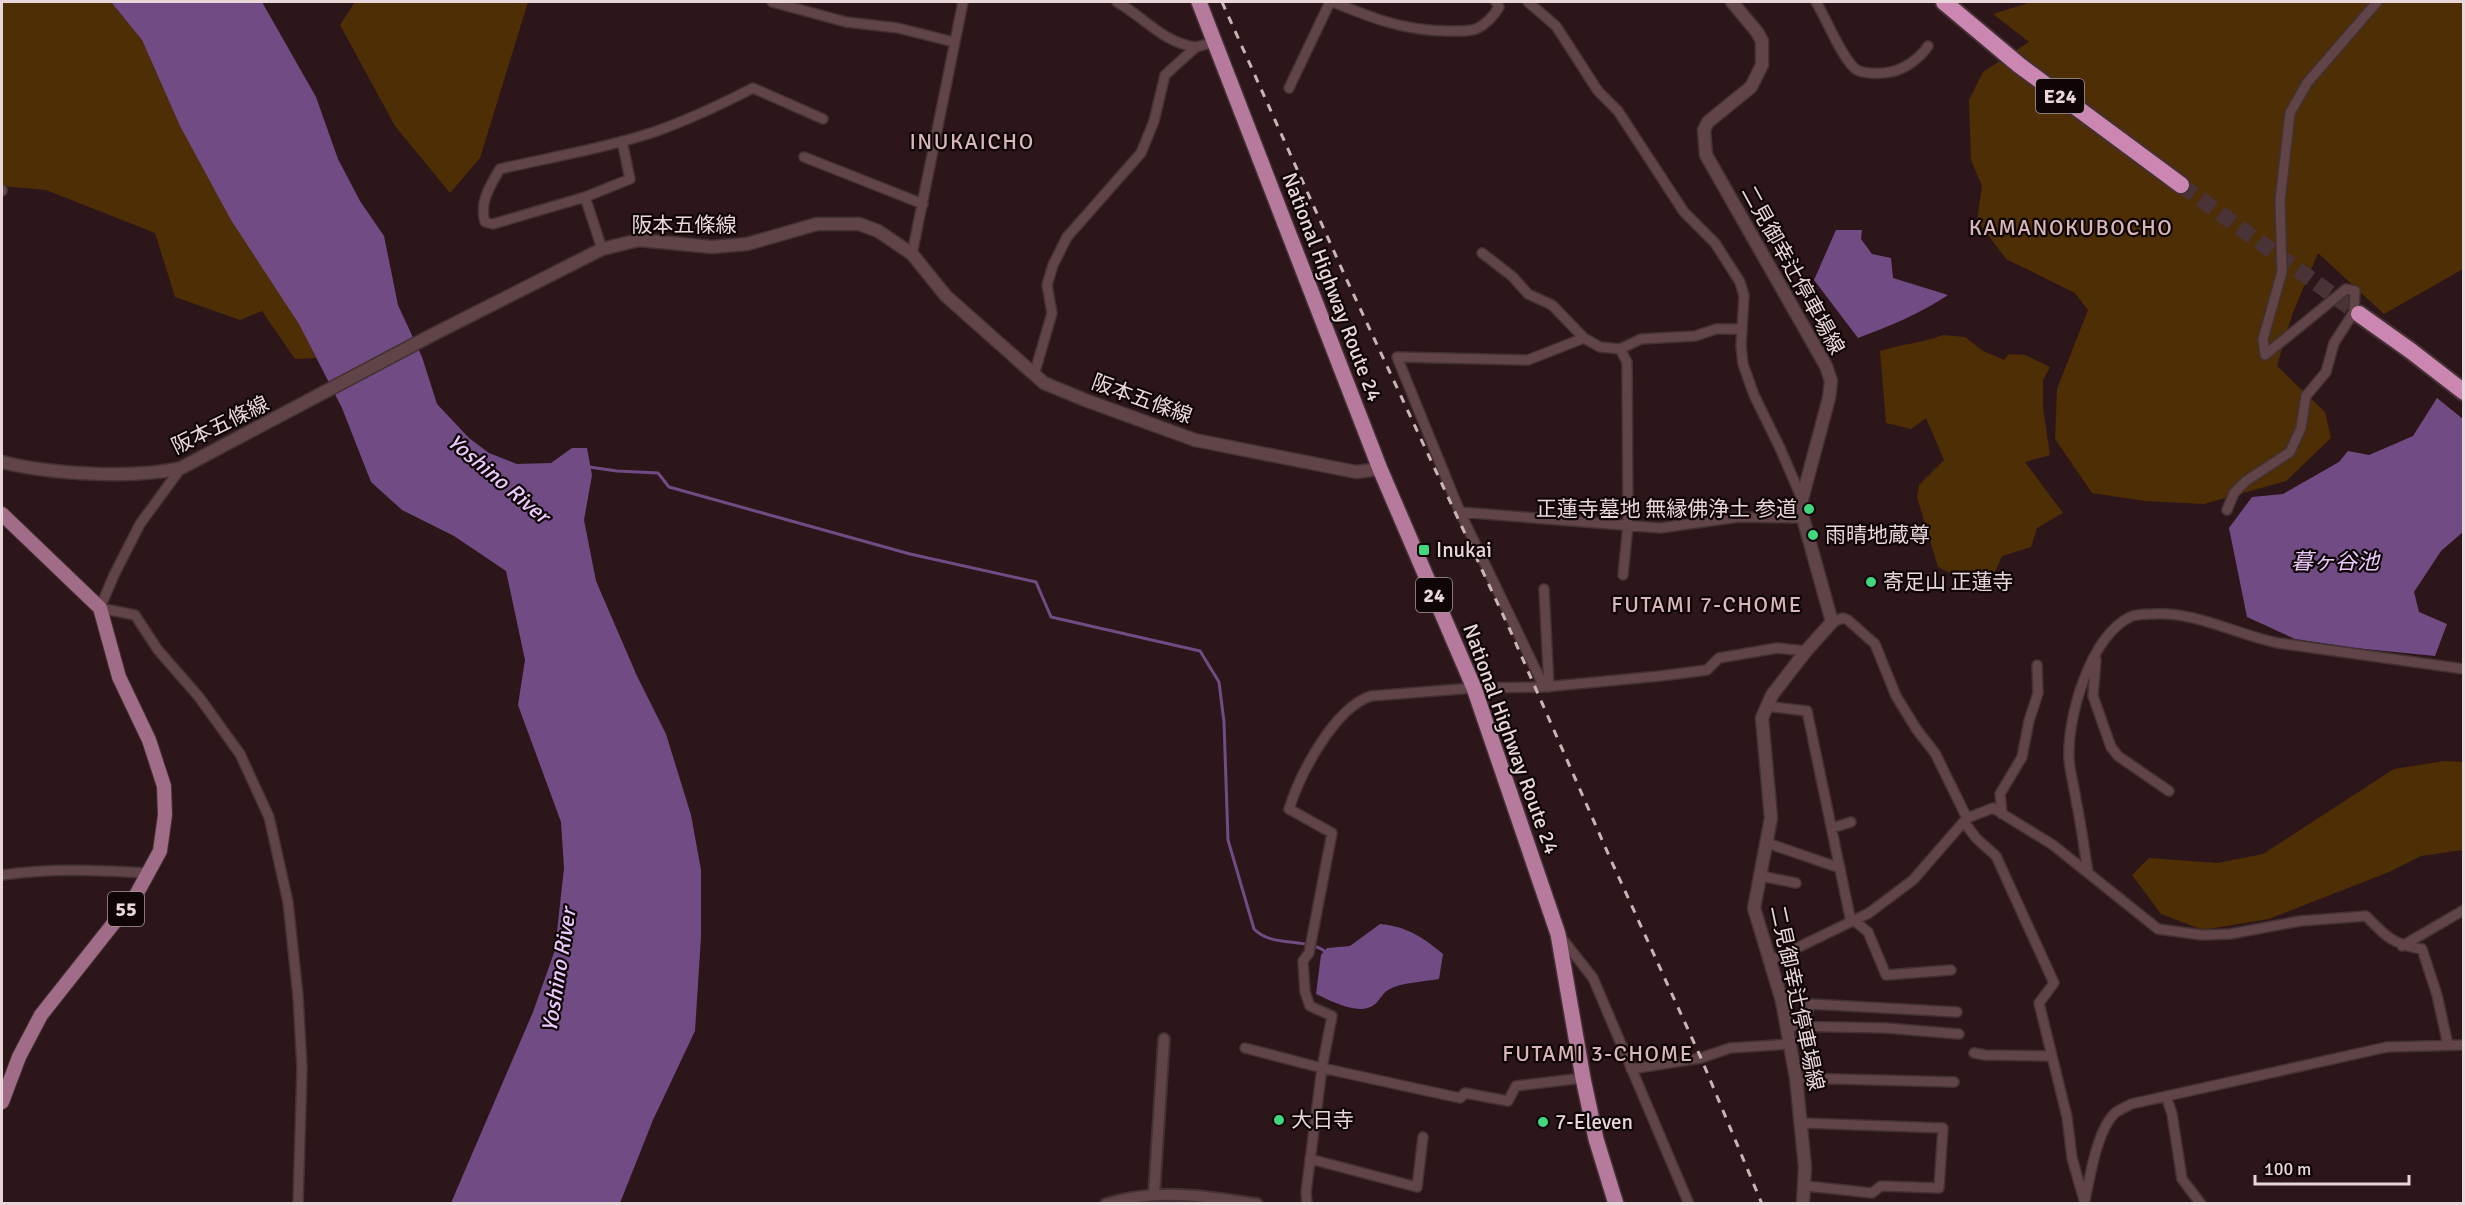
<svg xmlns="http://www.w3.org/2000/svg" width="2465" height="1205" viewBox="0 0 2465 1205" font-family="Signika,'Noto Sans JP',sans-serif">
	<style>
		.green { fill: #4d2e05 }
		.water { fill: #714b84 }
		.lines { fill: none; stroke-linecap: round; stroke-linejoin: round }
		.stream { stroke: #714b84; stroke-width: 3 }
		.motorway-tunnel { stroke: #493336; stroke-width: 16; stroke-dasharray: 16 8; stroke-linecap: butt }
		.minor-casing { stroke: #433133; stroke-width: 12 }
		.tertiary-casing { stroke: #433133; stroke-width: 14 }
		.secondary-casing { stroke: #433133; stroke-width: 15 }
		.primary-casing { stroke: #433133; stroke-width: 16 }
		.trunk-casing { stroke: #433133; stroke-width: 18 }
		.motorway-casing { stroke: #433133; stroke-width: 20 }
		.minor { stroke: #604447; stroke-width: 9 }
		.tertiary { stroke: #604447; stroke-width: 10 }
		.secondary { stroke: #604447; stroke-width: 12 }
		.primary { stroke: #a06c87; stroke-width: 14 }
		.trunk { stroke: #b67a9c; stroke-width: 15 }
		.motorway { stroke: #cb87b1; stroke-width: 16 }
		.rail { stroke: #c8b5b7; stroke-width: 3; stroke-dasharray: 8 8; stroke-linecap: butt }
		.poi-dot { fill: #40d77d; stroke: #0f0506; stroke-width: 2 }
		.labels { text-anchor: middle; stroke-width: 4.5; stroke-linejoin: round; paint-order: stroke }
		.shield { fill: #0f0506; stroke: #a79799; stroke-width: 1.5 }
		.shield-label { font-size: 20px; font-weight: bold; fill: #e8d6d8 }
		.street-label { font-size: 21px; fill: #e8d6d8; stroke: #0f0506 }
		.poi-label { font-size: 21px; fill: #e8d6d8; stroke: #0f0506; text-anchor: start }
		.neighbourhood-label { font-size: 22px; letter-spacing: 1.5px; fill: #d8b6ba; stroke: #0f0506 }
		.water-label { font-size: 22px; font-style: italic; fill: #eac9fc; stroke: #0f0506 }
	</style>
	<rect width="100%" height="100%" fill="#2d1619"/>
	<path class="green" d="M2 2H111L142 40 180 126 299 323 316 358 295 359 262 311 240 320 175 297 155 233 46 190 2 186Z
		M355 2H528L480 158 450 193 395 126 340 25Z
		M2031 2H2463V269L2384 314 2318 253 2292 315 2277 366 2325 412 2331 438 2286 481 2204 504 2145 501 2092 493 2055 439 2057 389 2088 310 2075 293 2006 259 1977 220 1982 186 1971 160 1969 100 1983 72 2029 42 1993 14Z
		M1943 335 1965 337 1983 351 2004 360 2009 354 2025 355 2050 367 2043 380V408L2050 455 2025 462 2063 513 2037 528 2031 547 2002 556 1995 572 1972 571 1954 575 1938 567 1917 497 1919 485 1944 460 1926 418 1911 429 1886 423 1880 351C1901 344 1922 343 1943 335Z
		M2444 761 2463 762V850L2421 856 2389 872 2269 919 2203 930 2161 914 2132 875 2149 858 2217 863 2263 854 2394 769Z"/>
	<path class="water" d="M111 2H262L316 97 338 159 360 201 384 236 398 305 422 357 437 404 469 438 489 453 517 464 551 463 572 448H587L592 475 584 520 596 581 637 676 666 734 691 815 701 870V937L695 1031 653 1120 620 1203H451L533 1012 555 950 564 868 561 822 518 705 525 660 506 571 454 536 402 510 371 482 342 408 299 324 231 220 180 126 142 40Z
		M1836 230H1862L1861 239 1872 254 1891 258 1893 278 1948 295C1920 314 1889 326 1858 338L1814 280Z
		M2437 398 2463 419 2464 531 2441 551 2414 592 2419 612 2447 624 2435 656 2355 648 2295 639 2247 617 2229 528 2252 497 2283 494 2339 462 2348 451 2369 455 2413 436Z
		M1380 924C1406 926 1424 938 1443 954L1439 979C1423 982 1402 982 1388 990 1382 994 1380 1000 1375 1004 1360 1017 1331 1001 1316 994L1321 955 1327 948 1350 946Z"/>
	<g class="lines">
		<path class="stream" d="M589 467 617 471 658 473 669 487 910 554 1036 582 1051 617 1200 651 1219 682 1224 722 1228 840 1254 929C1272 948 1306 937 1326 952"/>
		<path class="motorway-tunnel" d="M2181 185 2359 314"/>
		<defs>
			<path id="minor" d="M772 2 846 22 898 28 954 42
				M1117 2C1144 17 1163 43 1196 47
				M1333 2C1372 18 1405 31 1448 31 1457 31 1467 32 1476 29 1485 25 1494 16 1499 7L1496 2
				M1528 2 1556 26 1598 91 1618 111 1684 212 1715 243 1740 282 1744 296 1741 346 1743 364 1754 395 1780 448 1802 499
				M1816 2C1825 16 1844 63 1857 70 1865 74 1881 74 1890 72 1904 70 1920 58 1928 46
				M1289 88 1330 2
				M622 141 630 179 585 197 493 224 485 222C479 202 490 186 500 169 552 157 606 148 657 131 690 119 722 104 753 88L823 119
				M804 157 923 204
				M2 190V191
				M585 197 602 249
				M1482 253 1513 277 1528 294 1552 305 1584 338
				M912 254 963 2
				M1620 349 1627 362 1628 525 1623 575
				M1034 375 1052 313 1047 285 1053 265 1067 237 1141 153 1154 121 1165 75 1196 47 1215 42
				M181 468 140 524 114 575 100 608 135 615 158 650 199 697 240 754 269 817 288 902 298 996 302 1068 298 1204
				M2227 510 2234 493 2246 481 2290 452 2301 428 2306 396 2326 372 2334 343 2354 312 2355 291 2346 289 2265 355 2263 339 2282 272 2280 201 2290 113 2307 83 2377 2
				M1460 512 1660 528 1739 517 1803 518
				M1544 589 1549 687
				M1832 622 1843 618 1848 620 1875 644 1896 696 1917 730 1935 753 1967 818
				M2096 660 2093 696 2111 747 2118 756 2169 791
				M1544 687 1460 512 1397 357 1528 360 1584 338 1600 347 1620 349 1641 339 1695 336 1716 329H1741
				M1766 706 1807 711 1850 917 1868 932 1886 975 1951 970
				M2002 814 2000 794 2022 757 2029 721 2038 693 2037 665
				M1964 822 1976 838 1996 856 2054 983 2039 1003 2067 1117 2072 1158 2084 1200
				M1832 828 1851 822
				M1767 843 1840 868
				M2088 872C2084 848 2081 824 2076 800 2074 786 2070 772 2069 759 2067 717 2090 637 2130 617 2136 614 2147 614 2153 614 2195 611 2237 635 2278 643L2464 669
				M2 875C50 868 96 870 145 873L143 879
				M1761 876 1796 883
				M1560 936 1593 978 1689 1204
				M2402 946 2464 910
				M1770 961 1869 913 1913 880 1967 818 1993 808 2053 845 2158 929 2202 935 2230 934 2300 921 2366 916C2385 936 2394 945 2422 949L2437 995 2448 1045
				M1786 1026 1886 1028 1959 1034
				M1804 1026 1810 1004 1957 1012
				M1245 1048 1322 1068 1460 1098 1465 1093 1508 1101 1516 1086 1583 1078
				M1974 1053 1985 1055 2051 1056
				M1631 1069 1701 1058 1730 1048 1790 1044
				M1796 1078 1954 1082
				M2166 1096 2172 1114 2182 1179 2201 1204
				M1802 1123 1943 1128 1939 1188 1881 1186 1872 1193 1806 1186
				M1310 1159 1417 1187 1423 1137
				M1307 1204 1306 1192 1322 1068 1332 1016 1310 1006 1305 992 1303 961 1309 953 1332 833 1289 809C1300 774 1334 708 1371 696L1474 688 1544 687 1660 676 1707 670 1719 658 1777 648 1806 651
				M2084 1204C2090 1179 2096 1131 2115 1113 2119 1110 2126 1107 2131 1104L2387 1047 2464 1045"/>
			<path id="tertiary" d="M1154 1194 1164 1039
				M1106 1204C1157 1188 1205 1196 1257 1204"/>
			<path id="secondary" d="M1732 2 1757 32 1762 41V65L1751 87 1708 122 1704 130 1706 155 1826 366 1831 381 1829 398 1802 499 1803 518 1832 622 1806 651 1772 695 1762 718 1771 818 1754 908 1782 1001 1796 1078 1805 1167 1803 1204
				M2 462C50 474 133 479 181 468L434 334 602 249 639 240 712 247 747 244 817 224H859L878 231 912 254 946 296 1044 383 1085 400 1195 440 1356 472 1380 469"/>
			<path id="primary" d="M2 514 100 608 119 677 149 740 164 786 165 815 160 851 136 895 41 1015 19 1057 2 1102"/>
			<path id="trunk" d="M1199 2 1380 469 1474 688 1558 934 1583 1078 1596 1139 1616 1204"/>
			<path id="motorway" d="M1944 2 2019 65 2181 185
				M2359 314 2411 351 2464 392"/>
		</defs>
		<use href="#minor" class="minor-casing"/>
		<use href="#tertiary" class="tertiary-casing"/>
		<use href="#secondary" class="secondary-casing"/>
		<use href="#primary" class="primary-casing"/>
		<use href="#trunk" class="trunk-casing"/>
		<use href="#motorway" class="motorway-casing"/>
		<use href="#minor" class="minor"/>
		<use href="#tertiary" class="tertiary"/>
		<use href="#secondary" class="secondary"/>
		<use href="#primary" class="primary"/>
		<use href="#trunk" class="trunk"/>
		<use href="#motorway" class="motorway"/>
		<path class="rail" d="M1222 2 1345 276 1510 630 1610 858 1701 1058 1762 1204"/>
	</g>
	<g class="poi-dot">
		<circle cx="1809" cy="509" r="6"/>
		<circle cx="1813" cy="535" r="6"/>
		<rect x="1418" y="544" width="12" height="12" rx="3"/>
		<circle cx="1871" cy="582" r="6"/>
		<circle cx="1279" cy="1120" r="6"/>
		<circle cx="1543" cy="1122" r="6"/>
	</g>
	<g class="labels">
		<g class="shield">
			<rect x="2036" y="79" width="48" height="34" rx="4.5"/>
			<rect x="1416" y="578" width="36" height="34" rx="4.5"/>
			<rect x="108" y="892" width="36" height="34" rx="4.5"/>
		</g>
		<g class="shield-label">
			<text x="2060" y="103">E24</text>
			<text x="1434" y="602">24</text>
			<text x="126" y="916">55</text>
		</g>
		<g class="street-label">
			<text x="684" y="232">阪本五條線</text>
			<text transform="translate(1793 270) rotate(61)" y="7">二見御幸辻停車場線</text>
			<text transform="translate(1332 287) rotate(69)" y="7">National Highway Route 24</text>
			<text transform="translate(1142 399) rotate(20)" y="7">阪本五條線</text>
			<text transform="translate(220 425) rotate(-26)" y="7">阪本五條線</text>
			<text transform="translate(1511 739) rotate(70)" y="7">National Highway Route 24</text>
			<text transform="translate(1797 998) rotate(78)" y="7">二見御幸辻停車場線</text>
		</g>
		<g class="poi-label">
			<text x="1797" y="516" text-anchor="end">正蓮寺墓地 無縁佛浄土 参道</text>
			<text x="1825" y="542">雨晴地蔵尊</text>
			<text x="1436" y="557">Inukai</text>
			<text x="1883" y="589">寄足山 正蓮寺</text>
			<text x="1291" y="1127">大日寺</text>
			<text x="1555" y="1129">7-Eleven</text>
		</g>
		<g class="neighbourhood-label">
			<text x="972" y="149">INUKAICHO</text>
			<text x="2071" y="235">KAMANOKUBOCHO</text>
			<text x="1707" y="612">FUTAMI 7-CHOME</text>
			<text x="1598" y="1061">FUTAMI 3-CHOME</text>
		</g>
		<g class="water-label">
			<text transform="translate(499 478) rotate(40)" y="8">Yoshino River</text>
			<text x="2335" y="569">暮ヶ谷池</text>
			<text transform="translate(558 970) rotate(-81)" y="8">Yoshino River</text>
		</g>
	</g>
	<rect width="2465" height="1205" fill="none" stroke="#e8d6d8" stroke-width="6"/>
	<path d="M2255 1175v9h154v-9" fill="none" stroke="#e8d6d8" stroke-width="3"/>
	<text x="2264" y="1175" font-size="18" fill="#e8d6d8" stroke="#0f0506" stroke-width="4.5" paint-order="stroke">100 m</text>
</svg>
